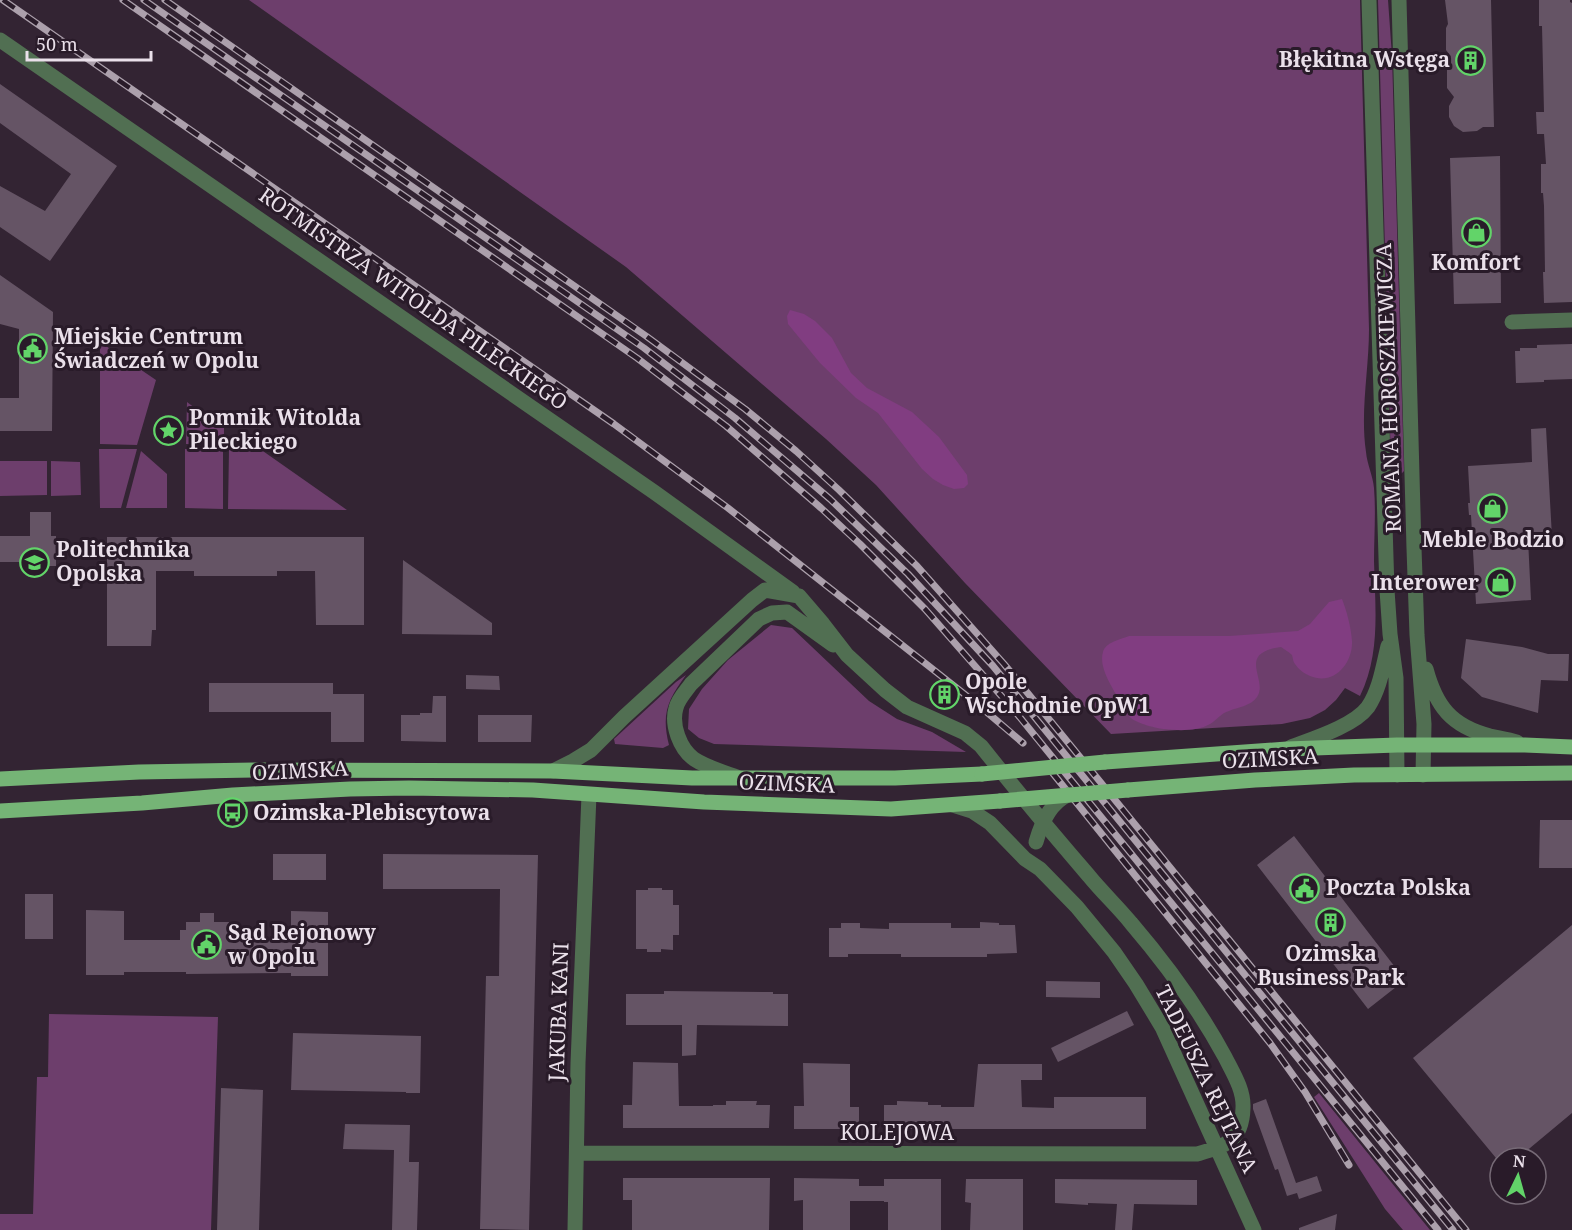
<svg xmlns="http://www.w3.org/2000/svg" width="1572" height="1230" viewBox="0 0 1572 1230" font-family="'Noto Serif',serif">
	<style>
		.green { fill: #6d3e6c }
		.forest { fill: #813d81 }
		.building { fill: #655465 }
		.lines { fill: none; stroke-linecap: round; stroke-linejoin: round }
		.minor { stroke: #516f52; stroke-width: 15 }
		.major { stroke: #75b476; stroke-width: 15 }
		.rail-casing { stroke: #aca0ac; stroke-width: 7 }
		.rail { stroke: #291b29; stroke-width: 4.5; stroke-dasharray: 14; stroke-linecap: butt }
		.minor-bridge { stroke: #516f52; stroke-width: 15 }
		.major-bridge { stroke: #75b476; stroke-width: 15 }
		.labels { text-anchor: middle; stroke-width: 6; stroke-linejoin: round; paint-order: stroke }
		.poi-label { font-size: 21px; font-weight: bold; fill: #eae0ea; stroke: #291b29; text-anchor: start }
		.street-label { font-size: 21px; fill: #eae0ea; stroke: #291b29 }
	</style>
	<rect width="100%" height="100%" fill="#332433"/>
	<path class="green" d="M249 0H1360L1369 329C1369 370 1360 411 1366 452 1367 464 1373 476 1374 488 1376 512 1374 537 1374 561 1375 607 1381 653 1360 696L1345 688 1336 700 1325 710 1310 718 1282 724 1111 734 965 583 876 485 826 439 626 267Z
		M1378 0H1388L1392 56 1404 471 1401 474 1391 464Z
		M100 342 156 380 137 445 100 444Z
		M187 402 208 418 224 423V444H186Z
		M99 449H137L121 508H100Z
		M185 449H223V509L185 508Z
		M229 449H260L347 510 228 509Z
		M141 451 167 474V508H126Z
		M0 461H47V495L0 496Z
		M51 461 80 462 81 495 51 496Z
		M771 625 792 628 869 701 897 719 932 732 966 752 714 744 699 738 688 729 689 709 702 689 728 660Z
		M686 675C668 700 661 713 669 745L663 748 615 744 614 739 676 682Z
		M49 1014 218 1017 211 1230H0V1214H33L37 1077H48Z
		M1319 1093 1430 1230H1403L1385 1209 1314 1097Z"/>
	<path class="forest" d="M790 310 804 314 815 321 832 338 851 373 867 388 912 412 939 437 967 475 968 484 964 488 954 489 943 485 933 479 922 469 878 413 856 398 820 363 788 324 787 316Z
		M1342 599C1347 612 1351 627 1352 641 1353 663 1334 686 1310 676 1305 674 1298 669 1295 664 1293 662 1293 658 1292 655 1289 652 1284 649 1281 647 1235 653 1269 680 1257 697 1251 706 1238 707 1229 711 1221 713 1217 720 1210 724 1198 731 1179 731 1165 729 1158 729 1136 723 1131 718 1127 715 1124 707 1121 703 1114 690 1098 668 1103 652 1106 642 1119 640 1129 636H1229L1298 631 1310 624 1329 602Z"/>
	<path class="building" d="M1445 0H1491L1494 127H1483L1477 131 1463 132 1454 126 1449 117V106L1454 97 1447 88V70L1449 66V54L1446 50V28L1448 24Z
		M1539 0H1570V2L1572 3V302L1544 303 1543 272H1545L1544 206 1543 193H1541V164H1546L1544 134H1537L1536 112H1544L1542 26H1539Z
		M0 84 117 166 50 261 0 227V186L45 211 71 174 0 123Z
		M1500 156 1501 303 1454 304 1450 158Z
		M0 275 53 312 52 431H0V398H19V329L0 324Z
		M1572 344V379L1544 380V382L1516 383 1515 351H1520V348H1537V345Z
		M1546 428 1552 537 1528 539 1531 600 1476 604 1471 515H1469L1468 503H1470L1468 466 1532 462 1531 429Z
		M30 512H51V536H56V566H32V562H0V536H30Z
		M107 537H364V625H316L315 571H277V576H194V571H156V630H152L151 646H107Z
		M403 560 492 623V635L402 634Z
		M1466 639 1522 647 1548 654H1569L1568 681 1541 680 1538 713 1482 697 1461 678Z
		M466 675 499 676 500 690 466 689Z
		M209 683H333V694H364V742H331V712H209Z
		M433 696H446V742L401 741V715H420V713H432Z
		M478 715H532L531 742H478Z
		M1540 820H1572V868H1539Z
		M1294 836 1405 980 1368 1009 1257 865Z
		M273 854H326V880H273Z
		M383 854 538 855 529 1230 480 1229 486 976H499L500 889H383Z
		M648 888H662V890H673V905H679V935H673V950L661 949V952H647V949H636V890H648Z
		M25 894H53V939H25Z
		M86 910 124 911V940H180V930H186V922H200V913H214V922H229V929H235V940L291 941V911L328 912V976H291V973L186 974V972H124V975H86Z
		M980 922 999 923V925H1015L1017 953 987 954V957H901V954H848V957H829V928H841V923H860V928L889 929V923H951V928H980Z
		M1572 925V1113L1518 1158H1496L1413 1058Z
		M1046 981 1100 982V998L1046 997Z
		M664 991 773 992V994H788V1026L697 1025 696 1055 682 1056V1025H626V994H664Z
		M1127 1011 1134 1025 1058 1062 1051 1048Z
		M293 1033 421 1036 420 1093H406V1092L291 1090Z
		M633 1062 678 1063 679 1106H713V1105H726V1101H757L756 1105H770L769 1128H623V1105H632Z
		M803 1063 850 1064V1107H859V1129H794V1106H804Z
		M978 1064H1042V1080H1021L1022 1107 1054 1108V1097H1146V1129H884V1105H897V1101L928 1102V1105H941V1107H974Z
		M221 1088 263 1090 259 1230H217Z
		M1266 1099 1296 1183 1317 1176 1322 1191 1299 1199 1297 1193 1287 1196 1278 1169 1275 1170 1253 1109V1104Z
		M345 1124 410 1125 409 1162H419L417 1230H392L394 1150 343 1149Z
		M623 1178H770L769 1230H632V1200H623Z
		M794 1178 859 1179V1186H884V1179H941V1230H888V1202H884V1201H850V1230H803V1200L794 1201Z
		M966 1179H1023V1230H970L971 1203 965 1202Z
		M1055 1179 1197 1180V1205L1134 1204 1132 1230H1115L1117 1204 1088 1203V1205L1055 1203Z
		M1337 1214 1335 1230H1299V1228Z"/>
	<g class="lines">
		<path class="minor" d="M1369 0 1387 590 1390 634 1396 678 1397 775
			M1399 0 1414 548 1417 635 1424 724 1423 775
			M0 40 654 492 793 592
			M1512 322 1572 320
			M1426 669C1436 706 1451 726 1490 736 1499 738 1508 739 1517 742
			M1291 747C1312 739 1354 726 1368 707 1380 689 1383 666 1388 646
			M553 771 573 761 591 750 624 717 752 600 765 590 799 596 823 624 847 655 885 690 907 707 965 733 981 746C1016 790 1052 833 1089 876 1102 892 1118 907 1131 923 1167 965 1199 1009 1225 1057 1233 1073 1244 1090 1243 1108 1242 1142 1225 1146 1197 1154L577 1153
			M737 777C723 772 706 767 694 759 680 749 671 725 676 708 678 699 686 691 691 684L759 619 772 613 787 612 833 645
			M953 805 972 811 990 823 1025 859 1040 869 1077 907 1114 952 1136 984 1162 1027 1254 1230
			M575 1230 578 1063 589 795"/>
		<path class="major" d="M1105 762 1287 749 1397 745H1525L1572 747
			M0 779 139 772 254 770 553 771 692 778H895L982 774
			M1128 790 1255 780 1354 775 1572 773
			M0 811 142 803 233 795 350 789 409 788 533 790 704 802 891 809 1000 801"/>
		<defs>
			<path id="rail" d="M3 0 614 424 728 508 982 708 1023 743
				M123 0 637 358 726 426 821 508 860 544 925 609 1018 715 1438 1230
				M144 0 644 348 735 418 830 499 908 574 993 666 1453 1230
				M165 0 646 336 745 409 796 451 839 490 917 566 1004 664 1466 1230
				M1051 771 1270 1043 1305 1092 1349 1165"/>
		</defs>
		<use href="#rail" class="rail-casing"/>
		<use href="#rail" class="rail"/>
		<path class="minor-bridge" d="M1036 842C1041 824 1050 803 1068 795"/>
		<path class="major-bridge" d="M982 774 1105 762
			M1000 801 1128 790"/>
	</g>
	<defs>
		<symbol id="building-ring" viewBox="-11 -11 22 22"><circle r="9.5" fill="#291b29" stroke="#62d469" stroke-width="1.5"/><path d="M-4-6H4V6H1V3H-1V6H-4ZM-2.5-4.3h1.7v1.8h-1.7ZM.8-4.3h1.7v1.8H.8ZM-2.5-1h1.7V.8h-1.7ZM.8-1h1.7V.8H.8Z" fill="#62d469"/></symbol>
		<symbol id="shop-ring" viewBox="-11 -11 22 22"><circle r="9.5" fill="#291b29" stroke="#62d469" stroke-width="1.5"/><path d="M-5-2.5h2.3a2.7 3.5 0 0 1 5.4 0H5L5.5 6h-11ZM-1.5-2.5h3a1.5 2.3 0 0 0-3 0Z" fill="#62d469"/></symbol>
		<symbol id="civic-ring" viewBox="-11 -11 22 22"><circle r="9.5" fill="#291b29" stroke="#62d469" stroke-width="1.5"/><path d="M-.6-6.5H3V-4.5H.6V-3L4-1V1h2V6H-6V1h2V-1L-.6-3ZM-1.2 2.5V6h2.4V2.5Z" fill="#62d469"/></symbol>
		<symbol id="sight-ring" viewBox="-11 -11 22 22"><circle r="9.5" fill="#291b29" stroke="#62d469" stroke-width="1.5"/><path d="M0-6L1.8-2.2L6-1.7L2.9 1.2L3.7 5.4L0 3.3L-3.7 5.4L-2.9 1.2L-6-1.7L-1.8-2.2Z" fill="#62d469"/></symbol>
		<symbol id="university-ring" viewBox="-11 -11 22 22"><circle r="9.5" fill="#291b29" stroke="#62d469" stroke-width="1.5"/><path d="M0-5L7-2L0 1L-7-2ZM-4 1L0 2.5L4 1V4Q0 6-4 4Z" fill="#62d469"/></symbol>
		<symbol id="bus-ring" viewBox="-11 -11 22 22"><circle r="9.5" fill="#291b29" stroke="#62d469" stroke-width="1.5"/><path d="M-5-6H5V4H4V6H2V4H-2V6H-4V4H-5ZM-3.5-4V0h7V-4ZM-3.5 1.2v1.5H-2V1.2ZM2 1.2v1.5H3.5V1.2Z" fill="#62d469"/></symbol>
	</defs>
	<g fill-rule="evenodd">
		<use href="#building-ring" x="1454" y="44" width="33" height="33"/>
		<use href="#shop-ring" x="1460" y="216" width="33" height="33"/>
		<use href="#civic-ring" x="16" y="332" width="33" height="33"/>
		<use href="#sight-ring" x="152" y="414" width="33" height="33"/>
		<use href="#shop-ring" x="1476" y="492" width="33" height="33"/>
		<use href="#university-ring" x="18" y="546" width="33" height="33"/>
		<use href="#shop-ring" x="1484" y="566" width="33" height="33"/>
		<use href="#building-ring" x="928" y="678" width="33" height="33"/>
		<use href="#bus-ring" x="216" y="796" width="33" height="33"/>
		<use href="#civic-ring" x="1288" y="872" width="33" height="33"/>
		<use href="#building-ring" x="1314" y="906" width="33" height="33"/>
		<use href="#civic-ring" x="190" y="928" width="33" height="33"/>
	</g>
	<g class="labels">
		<g class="poi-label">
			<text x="1450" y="67" text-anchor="end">Błękitna Wstęga</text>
			<text x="1476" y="270" text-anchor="middle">Komfort</text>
			<text x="54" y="344">Miejskie Centrum<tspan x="54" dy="24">Świadczeń w Opolu</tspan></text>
			<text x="189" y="425">Pomnik Witolda<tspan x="189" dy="24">Pileckiego</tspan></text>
			<text x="1493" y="547" text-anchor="middle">Meble Bodzio</text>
			<text x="56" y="557">Politechnika<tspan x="56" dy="24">Opolska</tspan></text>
			<text x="1479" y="590" text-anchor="end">Interower</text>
			<text x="965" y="689">Opole<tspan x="965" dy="24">Wschodnie OpW1</tspan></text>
			<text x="253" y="820">Ozimska-Plebiscytowa</text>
			<text x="1326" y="895">Poczta Polska</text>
			<text x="228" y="940">Sąd Rejonowy<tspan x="228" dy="24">w Opolu</tspan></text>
			<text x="1331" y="961" text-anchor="middle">Ozimska<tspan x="1331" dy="24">Business Park</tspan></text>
		</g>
		<g class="street-label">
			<text transform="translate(413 299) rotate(35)" y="7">ROTMISTRZA WITOLDA PILECKIEGO</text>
			<text transform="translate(1389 388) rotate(-92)" y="7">ROMANA HOROSZKIEWICZA</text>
			<text transform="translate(1270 759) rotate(-3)" y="7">OZIMSKA</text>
			<text transform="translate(300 771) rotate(-3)" y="7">OZIMSKA</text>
			<text transform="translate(787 784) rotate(2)" y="7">OZIMSKA</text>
			<text transform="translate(559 1012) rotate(-88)" y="7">JAKUBA KANI</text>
			<text transform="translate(1206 1079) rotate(64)" y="7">TADEUSZA REJTANA</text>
			<text x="897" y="1140">KOLEJOWA</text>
		</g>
	</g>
	<g transform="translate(1518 1176) rotate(5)"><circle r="28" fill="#291b29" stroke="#766a76" stroke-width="1.5"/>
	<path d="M0-4.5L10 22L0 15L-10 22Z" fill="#62d469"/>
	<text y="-9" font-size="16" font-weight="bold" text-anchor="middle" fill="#eae0ea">N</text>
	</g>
	<path d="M27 51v9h124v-9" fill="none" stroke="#eae0ea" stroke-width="3"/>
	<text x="36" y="51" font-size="18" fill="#eae0ea" stroke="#291b29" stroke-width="4.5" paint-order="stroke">50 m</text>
</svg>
